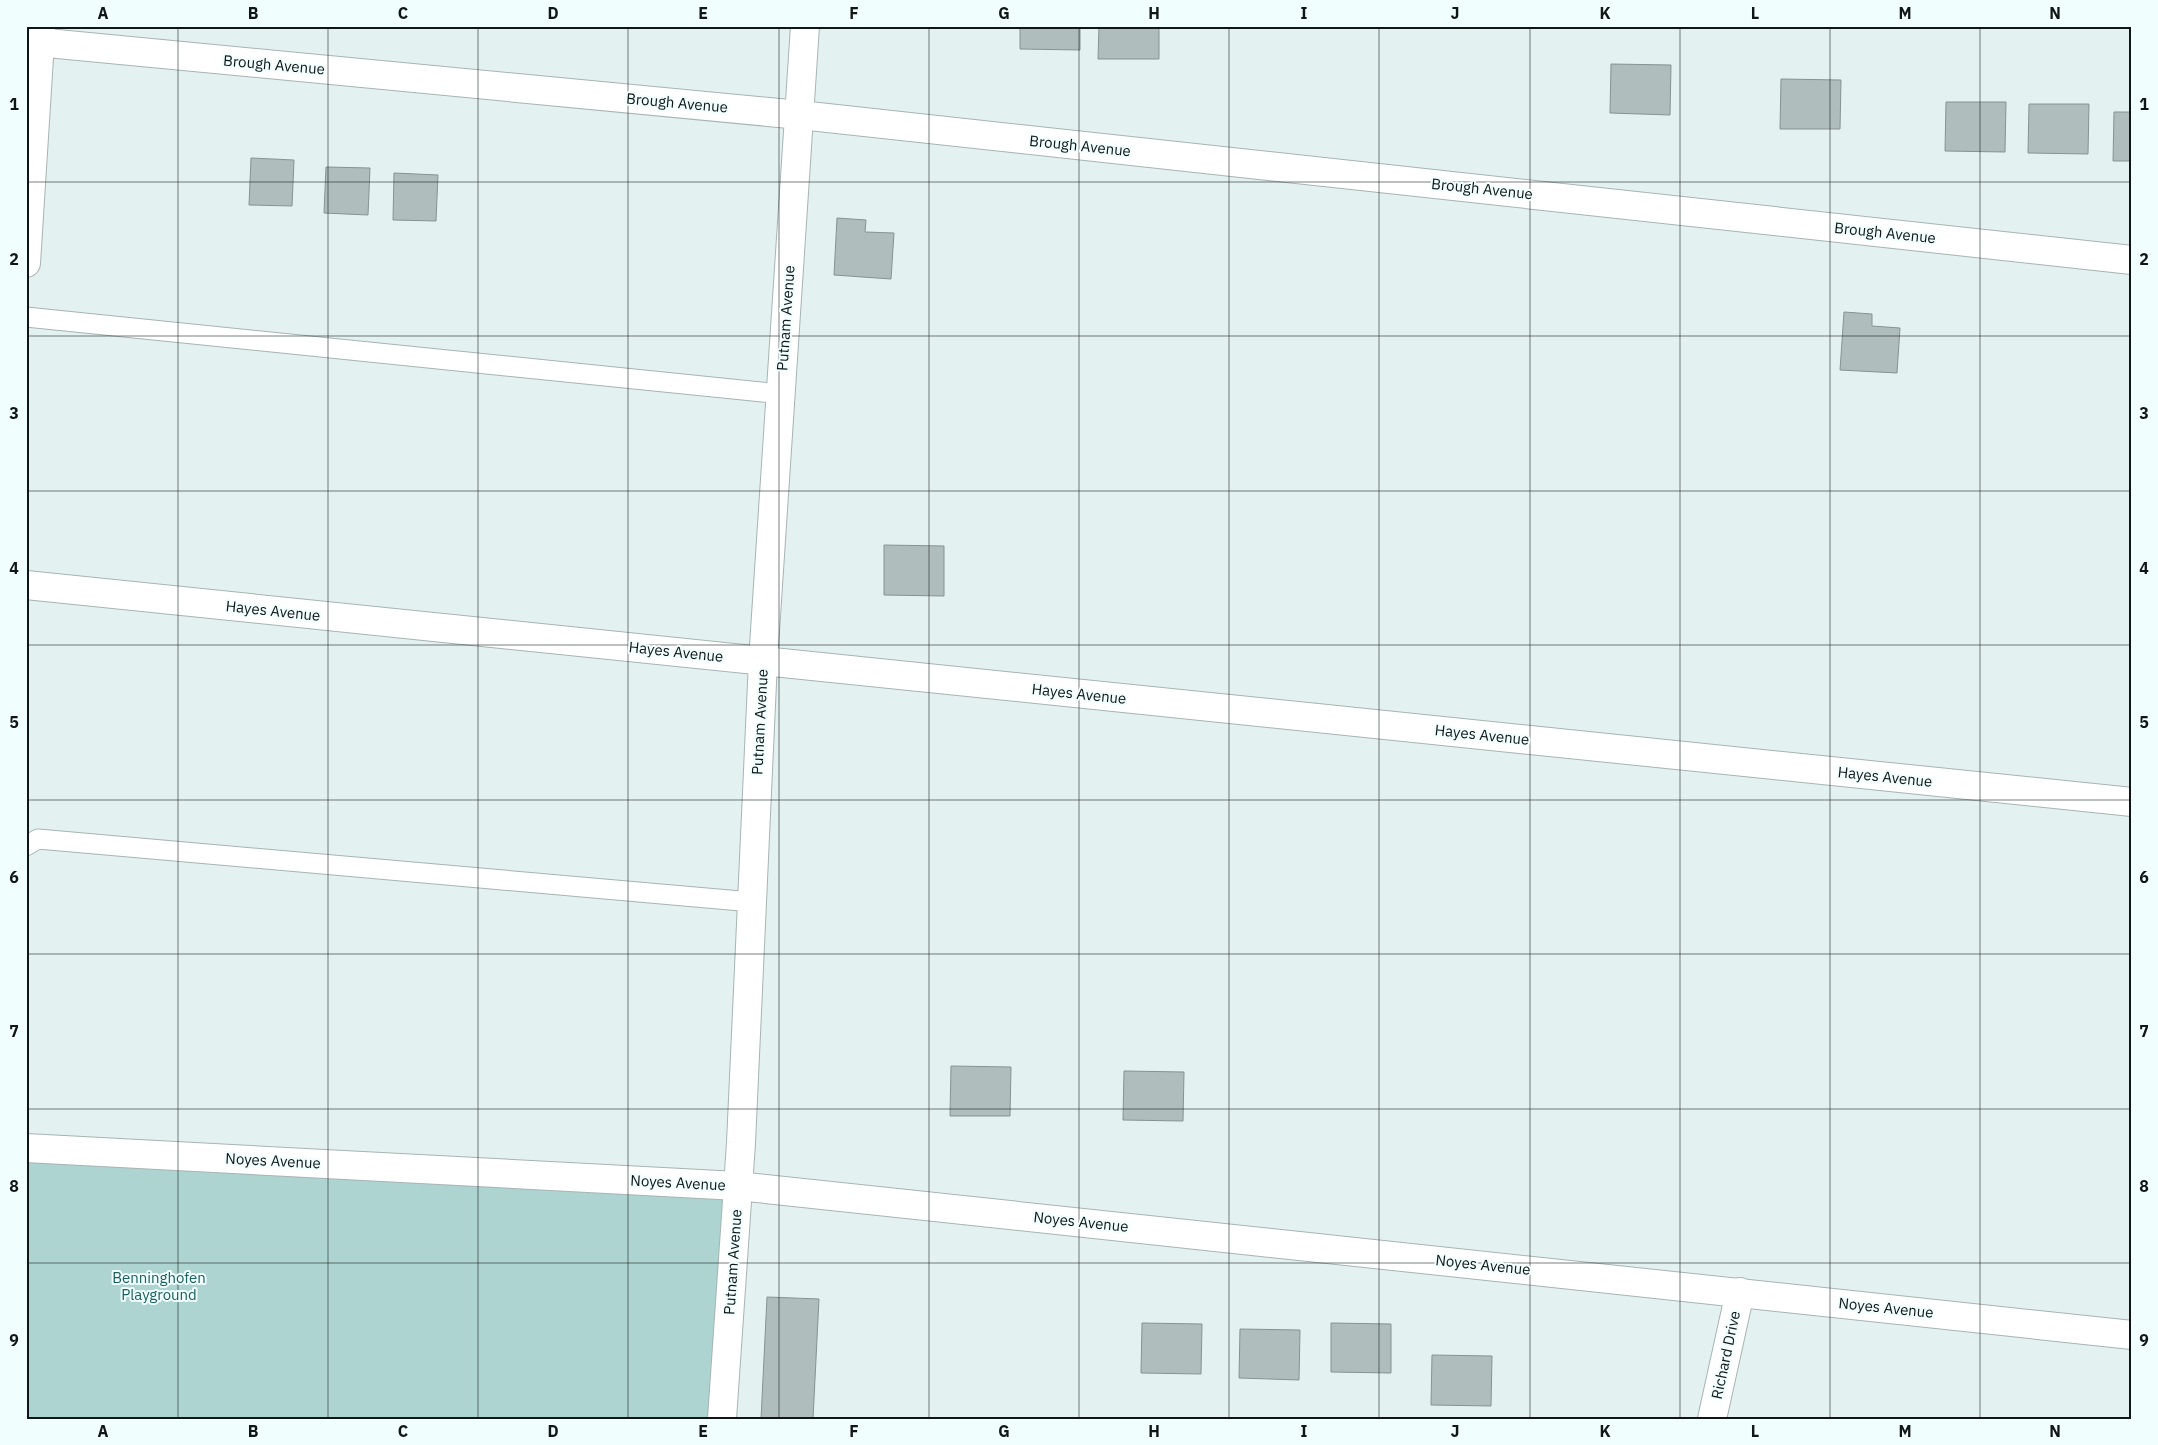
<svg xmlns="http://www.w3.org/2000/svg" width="2158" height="1445" viewBox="0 0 2158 1445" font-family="'IBM Plex Sans',sans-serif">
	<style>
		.green { fill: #add4d1 }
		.building { fill: #afbdbc; stroke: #869392 }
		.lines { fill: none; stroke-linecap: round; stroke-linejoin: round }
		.lane-casing { stroke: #a7b4b3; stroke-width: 21 }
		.street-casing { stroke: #a7b4b3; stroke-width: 30 }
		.lane { stroke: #fff; stroke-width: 19 }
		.street { stroke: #fff; stroke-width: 28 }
		.grid { fill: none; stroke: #101515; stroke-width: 1; stroke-opacity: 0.55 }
		.labels { text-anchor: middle; stroke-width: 4; stroke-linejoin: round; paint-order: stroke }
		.street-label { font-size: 15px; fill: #101515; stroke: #f0fefd }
		.park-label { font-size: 15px; fill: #18615f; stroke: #f0fefd }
		.neatline { fill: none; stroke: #101515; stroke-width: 2 }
		.grid-label { font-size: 16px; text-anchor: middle; font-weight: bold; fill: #101515 }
	</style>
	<rect width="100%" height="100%" fill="#e3f1f0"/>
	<path class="green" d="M26 1148 738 1186 722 1419H26Z"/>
	<path class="building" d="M1020 26H1080V50L1020 49Z
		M1099 26H1159V59H1098Z
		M1611 64 1671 65 1670 115 1610 113Z
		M1781 79 1841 80 1840 129H1780Z
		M1946 102H2006L2005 152 1945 151Z
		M2029 104H2089L2088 154 2028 153Z
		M2114 112H2132V161H2113Z
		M251 158 294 160 292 206 249 205Z
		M326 167 370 168 368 215 324 213Z
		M394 173 438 175 436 221 393 220Z
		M837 218 866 220 865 232 894 233 891 279 834 275Z
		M1844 312 1872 314V326L1900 328 1897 373 1840 370Z
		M884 545 944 546V596L884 595Z
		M951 1066 1011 1067 1010 1116H950Z
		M1124 1071 1184 1072 1183 1121 1123 1120Z
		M767 1297 819 1299 813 1419H761Z
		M1142 1323 1202 1324 1201 1374 1141 1373Z
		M1331 1323 1391 1324V1373L1331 1372Z
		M1240 1329 1300 1330 1299 1380 1239 1378Z
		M1432 1355 1492 1356 1491 1406 1431 1405Z"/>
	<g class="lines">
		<defs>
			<path id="lane" d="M26 317 781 394
				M26 846 38 839 752 902"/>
			<path id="street" d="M26 41 800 115 2132 260
				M26 263 41 26
				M26 585 2132 802
				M26 1148 738 1186 2132 1335
				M722 1419 741 1143 763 661 805 26
				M1712 1419 1740 1292"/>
		</defs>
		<use href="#lane" class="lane-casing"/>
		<use href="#street" class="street-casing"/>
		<use href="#lane" class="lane"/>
		<use href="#street" class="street"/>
	</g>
	<path class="grid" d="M178 26V1419M328 26V1419M478 26V1419M628 26V1419M779 26V1419M929 26V1419M1079 26V1419M1229 26V1419M1379 26V1419M1530 26V1419M1680 26V1419M1830 26V1419M1980 26V1419M26 182H2132M26 336H2132M26 491H2132M26 645H2132M26 800H2132M26 954H2132M26 1109H2132M26 1263H2132"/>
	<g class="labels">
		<g class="street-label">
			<text transform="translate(274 65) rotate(5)" y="5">Brough Avenue</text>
			<text transform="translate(677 103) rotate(5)" y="5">Brough Avenue</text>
			<text transform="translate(1080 146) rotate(6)" y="5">Brough Avenue</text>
			<text transform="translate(1482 189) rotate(6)" y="5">Brough Avenue</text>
			<text transform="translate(1885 233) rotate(6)" y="5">Brough Avenue</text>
			<text transform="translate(786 318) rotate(-86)" y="5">Putnam Avenue</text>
			<text transform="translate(273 611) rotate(6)" y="5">Hayes Avenue</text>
			<text transform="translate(676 652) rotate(6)" y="5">Hayes Avenue</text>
			<text transform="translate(1079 694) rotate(6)" y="5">Hayes Avenue</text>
			<text transform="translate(760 722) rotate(-87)" y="5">Putnam Avenue</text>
			<text transform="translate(1482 735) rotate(6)" y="5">Hayes Avenue</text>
			<text transform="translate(1885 777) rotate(6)" y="5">Hayes Avenue</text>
			<text transform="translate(273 1161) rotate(3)" y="5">Noyes Avenue</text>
			<text transform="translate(678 1183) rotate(3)" y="5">Noyes Avenue</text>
			<text transform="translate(1081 1222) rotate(6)" y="5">Noyes Avenue</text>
			<text transform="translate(733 1262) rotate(-86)" y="5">Putnam Avenue</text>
			<text transform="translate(1483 1265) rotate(6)" y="5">Noyes Avenue</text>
			<text transform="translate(1886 1308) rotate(6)" y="5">Noyes Avenue</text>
			<text transform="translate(1726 1355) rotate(-78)" y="5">Richard Drive</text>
		</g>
		<g class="park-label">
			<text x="159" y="1283">Benninghofen<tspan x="159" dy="17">Playground</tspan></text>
		</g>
	</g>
	<rect width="2158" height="1445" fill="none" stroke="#f0fefd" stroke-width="55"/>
	<rect x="28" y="28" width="2102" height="1390" class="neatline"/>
	<g class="grid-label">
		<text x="103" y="19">A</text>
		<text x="253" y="19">B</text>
		<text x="403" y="19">C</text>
		<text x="553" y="19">D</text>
		<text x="703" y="19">E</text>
		<text x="854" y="19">F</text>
		<text x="1004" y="19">G</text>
		<text x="1154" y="19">H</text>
		<text x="1304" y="19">I</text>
		<text x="1455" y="19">J</text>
		<text x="1605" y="19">K</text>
		<text x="1755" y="19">L</text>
		<text x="1905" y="19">M</text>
		<text x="2055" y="19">N</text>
		<text x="14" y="110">1</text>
		<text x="2144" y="110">1</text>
		<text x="14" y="265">2</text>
		<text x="2144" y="265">2</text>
		<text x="14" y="419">3</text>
		<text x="2144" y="419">3</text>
		<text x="14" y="574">4</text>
		<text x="2144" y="574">4</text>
		<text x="14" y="728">5</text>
		<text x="2144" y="728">5</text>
		<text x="14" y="883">6</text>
		<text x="2144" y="883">6</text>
		<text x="14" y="1037">7</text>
		<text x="2144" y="1037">7</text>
		<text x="14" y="1192">8</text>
		<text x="2144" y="1192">8</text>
		<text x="14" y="1346">9</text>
		<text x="2144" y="1346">9</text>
		<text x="103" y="1437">A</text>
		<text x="253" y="1437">B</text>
		<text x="403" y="1437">C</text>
		<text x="553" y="1437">D</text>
		<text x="703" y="1437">E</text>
		<text x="854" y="1437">F</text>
		<text x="1004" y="1437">G</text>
		<text x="1154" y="1437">H</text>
		<text x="1304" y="1437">I</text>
		<text x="1455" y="1437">J</text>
		<text x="1605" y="1437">K</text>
		<text x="1755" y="1437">L</text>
		<text x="1905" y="1437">M</text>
		<text x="2055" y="1437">N</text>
	</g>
</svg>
